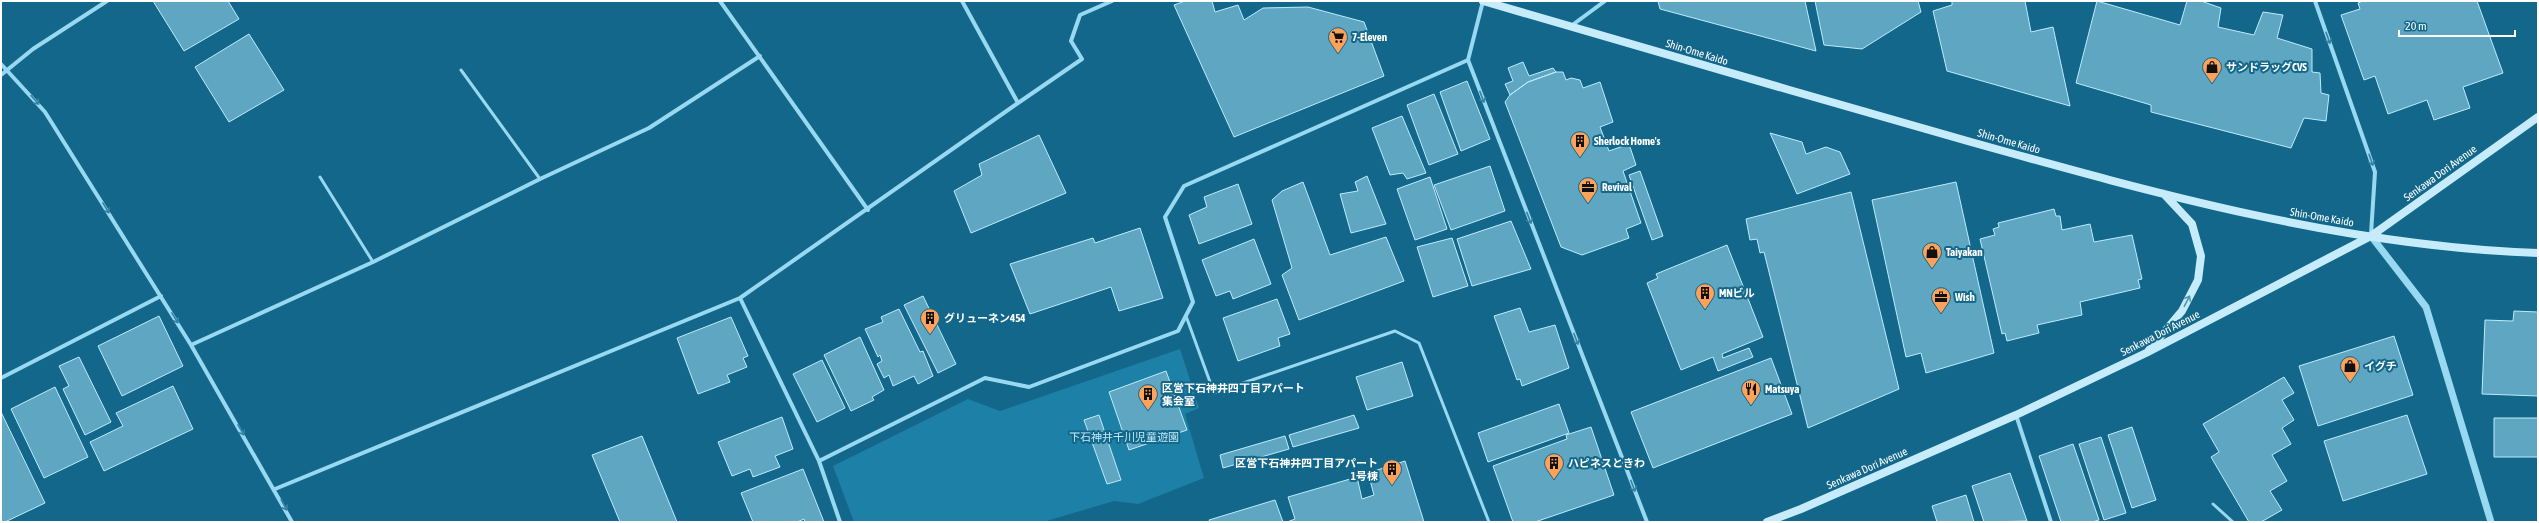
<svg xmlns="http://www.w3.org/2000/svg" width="2539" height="523" viewBox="0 0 2539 523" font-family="'Asap Condensed','Noto Sans JP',sans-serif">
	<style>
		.green { fill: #1d80a6 }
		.building { fill: #5ea6c1; stroke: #bfebfc }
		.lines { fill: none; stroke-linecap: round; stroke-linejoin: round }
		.service { stroke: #98d8f1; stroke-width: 3 }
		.minor { stroke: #98d8f1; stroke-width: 4 }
		.tertiary { stroke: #98d8f1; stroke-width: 7 }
		.secondary { stroke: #c6ecfb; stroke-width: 8 }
		.oneway { stroke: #3483a4 }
		.oneway2 { stroke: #5196b2 }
		.labels { text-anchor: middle; stroke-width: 4; stroke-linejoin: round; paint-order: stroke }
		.poi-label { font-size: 11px; font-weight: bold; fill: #fff; stroke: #12678a; text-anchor: start }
		.street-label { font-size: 11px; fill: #fff; stroke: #12678a }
		.park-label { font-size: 11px; fill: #bfebfc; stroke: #12678a }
	</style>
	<rect width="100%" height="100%" fill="#12678a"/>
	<path class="green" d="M1180 349 1199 408 1185 414 1204 478 1138 504 1114 501 1043 522H854L833 466 968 399 1000 411Z"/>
	<path class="building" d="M153 1H228L239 19 184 51Z
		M1185 1H1212L1215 12 1238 5 1244 20 1263 8 1308 7 1364 22 1384 76 1234 137 1174 5Z
		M1658 1H1805L1816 51 1660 9Z
		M1815 1H1918L1921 12 1862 49 1824 45Z
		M1952 1H2025L2031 32 2053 27 2070 106 1947 71 1933 11 1952 5Z
		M2097 1 2180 25 2187 1H2201L2221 8 2218 27 2254 35 2263 12 2283 15 2277 38 2312 49V72L2320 73 2321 93 2329 95 2326 121 2304 118 2291 148 2151 112V105L2076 83Z
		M2363 1H2477L2503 73 2463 87 2470 108 2434 120 2427 100 2388 114 2375 76 2364 80 2341 15 2360 9 2358 3Z
		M249 34 284 90 229 122 195 67Z
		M1523 62 1529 76 1553 68 1556 72 1528 82 1510 95 1505 84 1513 81 1508 68Z
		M1556 72H1563L1566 80 1571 78 1580 80 1583 88 1600 82 1613 122 1600 127 1609 151 1629 144 1636 165 1623 171 1641 223 1626 229 1629 238 1582 255 1561 247 1505 102 1510 95 1528 82Z
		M1467 81 1490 139 1461 151 1440 92Z
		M1434 94 1458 154 1429 165 1407 105Z
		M1402 116 1426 173 1407 179 1403 173 1390 175 1372 128Z
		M1770 133 1802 142 1806 154 1826 147 1840 152 1850 174 1797 194Z
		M1039 135 1066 193 971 233 954 191 982 175 979 164Z
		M1490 166 1505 211 1451 230 1434 185Z
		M1640 171 1663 236 1652 240 1629 175Z
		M1367 176 1386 224 1351 233 1340 194 1358 191 1355 182Z
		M1430 177 1447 229 1415 240 1397 189Z
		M1303 182 1330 255 1386 237 1404 281 1299 320 1282 275 1292 268 1272 200 1282 191Z
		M1956 182 1994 353 1926 373 1921 353 1906 357 1872 200Z
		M1238 184 1252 224 1199 244 1189 215 1207 207 1204 197Z
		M1851 192 1899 389 1808 428 1764 252 1760 253 1757 239 1750 240 1746 219Z
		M2054 209 2056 216H2060L2062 230 2090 224 2094 242 2132 235 2142 279 2138 280 2140 288 2080 302 2082 315 2037 325 2039 333 2007 341 2005 333 2002 334 1980 239 1995 235 1993 229 1999 227 1998 223Z
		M1511 221 1531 269 1472 286 1457 239Z
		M1140 228 1163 298 1119 311 1111 287 1030 314 1010 264 1093 238 1095 243Z
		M1452 238 1468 286 1433 297 1417 247Z
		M1254 239 1271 284 1233 299 1230 291 1216 296 1202 260Z
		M1727 245 1763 337 1722 354 1723 358 1749 348 1753 357 1718 371 1713 357 1681 370 1647 283 1658 278 1656 274Z
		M923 296 956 364 938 373 904 305Z
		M1277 299 1290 334 1278 338 1280 346 1238 361 1223 318Z
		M1520 308 1529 332 1555 325 1569 368 1522 386 1520 379 1517 380 1494 316Z
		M899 309 920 352 923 351 933 376 918 384 914 376 893 386 889 375 884 378 877 364 882 361 880 355 878 357 865 329 883 322 881 317Z
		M2514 311 2538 312V396L2482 394 2485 320 2513 321Z
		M159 316 183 366 122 396 98 346Z
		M731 317 748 356 743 358 747 367 727 375 730 382 698 394 677 338Z
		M2394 336 2413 395 2318 426 2299 366Z
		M860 337 884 390 872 397 874 400 851 411 824 355Z
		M79 357 111 422 85 435 63 389 69 386 59 366Z
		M1771 358 1792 414 1653 468 1631 412Z
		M822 360 845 408 817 422 793 374Z
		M1402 362 1413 396 1367 410 1356 377Z
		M1166 371 1187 430 1129 450 1109 392Z
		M2284 377 2294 393 2282 400 2294 420 2282 428 2291 444 2272 455 2287 481 2270 491 2282 510 2261 522H2249L2211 457 2219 452 2203 424Z
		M173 386 193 429 104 471 90 442 123 426 116 413Z
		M55 387 88 457 44 478 11 409Z
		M1559 404 1569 433 1488 462 1478 433Z
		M1 412 45 503 5 522H1Z
		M1099 415 1121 480 1107 484 1084 420Z
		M1354 415 1359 428 1293 447 1289 435Z
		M2407 415 2427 474 2343 501 2324 441Z
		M782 417 793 449 775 456 780 467 753 477 750 469 732 476 718 442Z
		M2494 418H2538V457H2494Z
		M1591 427 1614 495 1535 522H1513L1493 466 1567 439 1566 435Z
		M2132 427 2156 500 2132 508 2108 435Z
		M642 436 677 522H620L592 455Z
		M1285 436 1289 449 1223 468 1220 455Z
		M2101 437 2126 513 2104 520 2079 444Z
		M2073 444 2099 520 2092 522H2061L2039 456Z
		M1405 461 1424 522H1287L1295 519 1288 497 1357 477 1362 499 1374 495 1368 473Z
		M803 469 824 522H805L804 519 797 522H753L741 493Z
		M2010 473 2027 521 1984 522 1972 486Z
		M1966 495 1974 522H1937L1932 506Z
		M1275 500 1283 522H1210L1209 520Z"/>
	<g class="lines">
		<path class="service" d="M461 70 540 179
			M320 177 373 262
			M1186 316 1214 393 1395 331 1419 343 1489 522
			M2213 504 2233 522"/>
		<path class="minor" d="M720 1 868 210
			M2315 1 2375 172 2371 234
			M1571 26 1605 1
			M1468 60 1647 522
			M1 64 45 112 191 345 292 522
			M1 75 33 49 107 1
			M1018 103 1082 59 1071 41 1080 15 1112 1
			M740 298 819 461 840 522
			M191 345 373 262 540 179 649 128 760 56
			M1 378 161 296
			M2016 415 2051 522
			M819 461 985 378 1029 387 1178 331 1193 302 1165 217 1184 186 1468 60 1483 1
			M275 489 740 298 1018 103 962 1"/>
		<path class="tertiary" d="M2371 236 2426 307 2491 522"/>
		<path class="secondary" d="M1483 1C1646 48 1808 96 1971 142 2157 194 2344 246 2538 253
			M2149 350 2182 311 2198 280 2201 256 2192 224 2164 194
			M1767 522 1801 509 2016 415 2146 353 2371 236 2538 117"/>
	</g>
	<defs><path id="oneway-shaft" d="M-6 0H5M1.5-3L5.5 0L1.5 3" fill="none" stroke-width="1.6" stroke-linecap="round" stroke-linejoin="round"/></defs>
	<g class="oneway">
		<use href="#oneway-shaft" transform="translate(2328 38) rotate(71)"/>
		<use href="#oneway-shaft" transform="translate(1482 97) rotate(69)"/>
		<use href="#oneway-shaft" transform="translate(35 100) rotate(48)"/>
		<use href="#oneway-shaft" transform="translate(2371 160) rotate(71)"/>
		<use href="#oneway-shaft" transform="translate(106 208) rotate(58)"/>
		<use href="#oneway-shaft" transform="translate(1529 218) rotate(69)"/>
		<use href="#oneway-shaft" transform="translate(175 318) rotate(58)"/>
		<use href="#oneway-shaft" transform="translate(1576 339) rotate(69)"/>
		<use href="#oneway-shaft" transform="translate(241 430) rotate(60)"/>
		<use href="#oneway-shaft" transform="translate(1633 486) rotate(69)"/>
		<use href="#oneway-shaft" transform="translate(284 505) rotate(62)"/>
	</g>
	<use class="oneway2" href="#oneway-shaft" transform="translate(2187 301) rotate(-63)"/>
	<defs>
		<symbol id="supermarket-pin" viewBox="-11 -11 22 30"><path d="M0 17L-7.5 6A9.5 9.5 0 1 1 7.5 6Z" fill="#ffa158" stroke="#12678a"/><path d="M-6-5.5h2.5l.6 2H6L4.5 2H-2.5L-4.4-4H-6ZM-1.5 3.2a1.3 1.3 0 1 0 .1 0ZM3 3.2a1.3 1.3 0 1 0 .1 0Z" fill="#111"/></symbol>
		<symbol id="shop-pin" viewBox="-11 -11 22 30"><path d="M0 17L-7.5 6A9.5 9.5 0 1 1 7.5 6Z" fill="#ffa158" stroke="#12678a"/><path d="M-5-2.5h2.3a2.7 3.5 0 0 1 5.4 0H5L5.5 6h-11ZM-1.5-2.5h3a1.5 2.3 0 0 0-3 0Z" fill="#111"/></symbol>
		<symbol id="building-pin" viewBox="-11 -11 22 30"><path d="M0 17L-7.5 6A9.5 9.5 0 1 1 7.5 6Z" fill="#ffa158" stroke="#12678a"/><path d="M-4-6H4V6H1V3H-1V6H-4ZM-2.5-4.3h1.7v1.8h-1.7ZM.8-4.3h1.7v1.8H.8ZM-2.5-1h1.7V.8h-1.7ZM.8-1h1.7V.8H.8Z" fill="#111"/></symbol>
		<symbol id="office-pin" viewBox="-11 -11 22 30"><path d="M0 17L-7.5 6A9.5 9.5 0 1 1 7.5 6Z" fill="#ffa158" stroke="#12678a"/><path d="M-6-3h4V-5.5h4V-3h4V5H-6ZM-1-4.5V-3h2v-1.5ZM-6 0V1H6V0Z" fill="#111"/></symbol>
		<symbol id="restaurant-pin" viewBox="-11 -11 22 30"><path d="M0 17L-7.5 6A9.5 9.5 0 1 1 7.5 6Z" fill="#ffa158" stroke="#12678a"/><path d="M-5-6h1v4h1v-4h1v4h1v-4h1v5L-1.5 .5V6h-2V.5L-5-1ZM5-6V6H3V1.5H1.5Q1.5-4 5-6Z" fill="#111"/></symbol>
	</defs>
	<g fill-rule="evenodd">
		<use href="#supermarket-pin" x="1327" y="26" width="22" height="30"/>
		<use href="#shop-pin" x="2201" y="56" width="22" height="30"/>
		<use href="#building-pin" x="1569" y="130" width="22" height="30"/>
		<use href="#office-pin" x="1577" y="176" width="22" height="30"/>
		<use href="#shop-pin" x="1921" y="241" width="22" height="30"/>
		<use href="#building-pin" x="1694" y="282" width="22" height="30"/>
		<use href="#office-pin" x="1930" y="286" width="22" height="30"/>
		<use href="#building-pin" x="919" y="307" width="22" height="30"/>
		<use href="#shop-pin" x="2339" y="355" width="22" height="30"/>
		<use href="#restaurant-pin" x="1740" y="378" width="22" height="30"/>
		<use href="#building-pin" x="1137" y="383" width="22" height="30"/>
		<use href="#building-pin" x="1543" y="452" width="22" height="30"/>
		<use href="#building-pin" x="1381" y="458" width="22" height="30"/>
	</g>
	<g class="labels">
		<g class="poi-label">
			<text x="1352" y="41">7-Eleven</text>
			<text x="2226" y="71">サンドラッグCVS</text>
			<text x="1594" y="145">Sherlock Home's</text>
			<text x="1602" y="191">Revival</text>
			<text x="1946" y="256">Taiyakan</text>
			<text x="1719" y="297">MNビル</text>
			<text x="1955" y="301">Wish</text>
			<text x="944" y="322">グリューネン454</text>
			<text x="2364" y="370">イグチ</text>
			<text x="1162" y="392">区営下石神井四丁目アパート<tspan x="1162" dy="13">集会室</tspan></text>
			<text x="1765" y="393">Matsuya</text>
			<text x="1378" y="467" text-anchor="end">区営下石神井四丁目アパート<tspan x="1378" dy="13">1号棟</tspan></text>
			<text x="1568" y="467">ハピネスときわ</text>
		</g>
		<g class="street-label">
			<text transform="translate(1697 52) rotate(17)" y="4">Shin-Ome Kaido</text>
			<text transform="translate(2009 141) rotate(16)" y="4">Shin-Ome Kaido</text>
			<text transform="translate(2440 173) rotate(-36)" y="4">Senkawa Dori Avenue</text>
			<text transform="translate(2322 217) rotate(10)" y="4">Shin-Ome Kaido</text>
			<text transform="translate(2160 333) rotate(-27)" y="4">Senkawa Dori Avenue</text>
			<text transform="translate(1867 468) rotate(-24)" y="4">Senkawa Dori Avenue</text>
		</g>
		<g class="park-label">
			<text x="1124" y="441">下石神井千川児童遊園</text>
		</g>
	</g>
	<rect width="2539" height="523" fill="none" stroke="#ffffff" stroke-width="4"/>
	<path d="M2399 30v6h116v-6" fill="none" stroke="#ffffff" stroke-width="2"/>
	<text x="2405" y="30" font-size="12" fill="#ffffff" stroke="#12678a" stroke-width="3" paint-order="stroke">20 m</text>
</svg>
